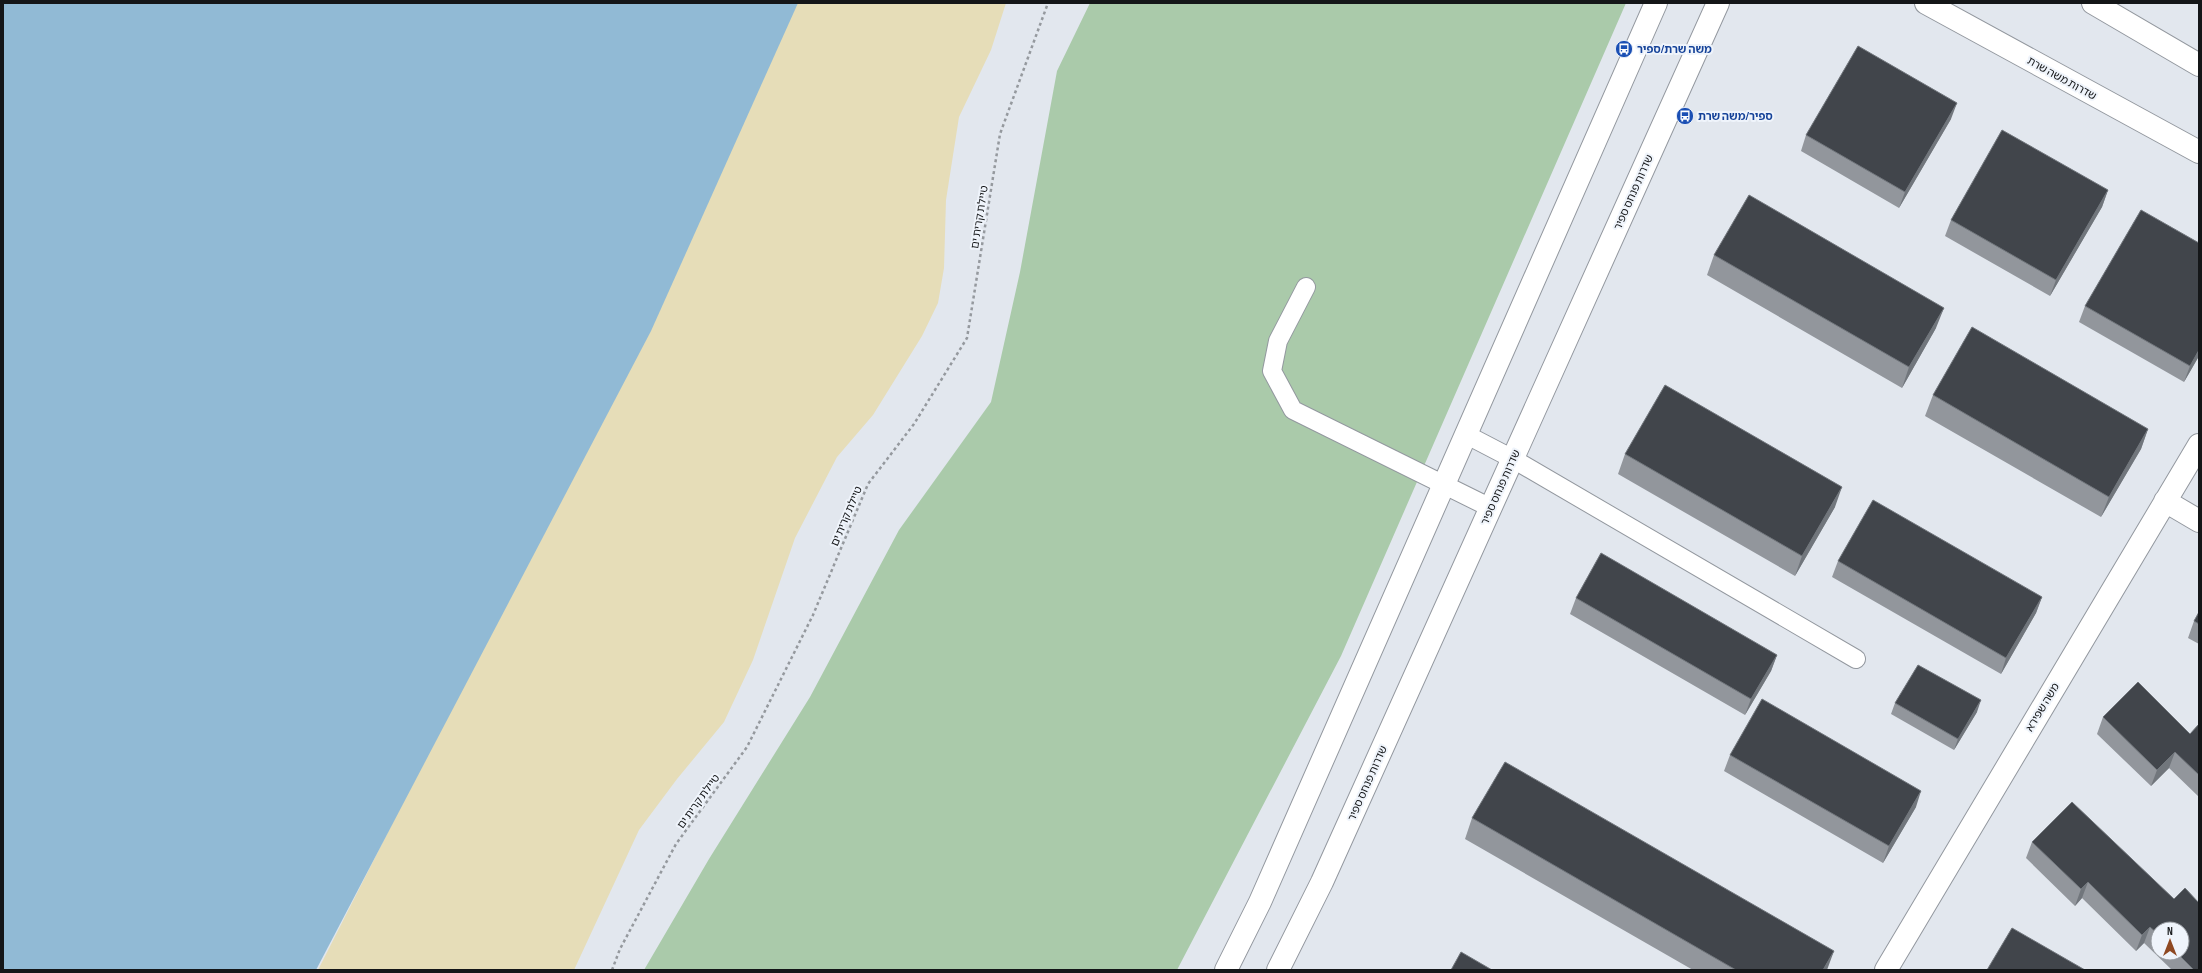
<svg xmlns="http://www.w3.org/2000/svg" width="2202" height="973" viewBox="0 0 2202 973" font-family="'Sofia Sans Condensed','Noto Sans Hebrew',sans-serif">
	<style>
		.green { fill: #aacaaa }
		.sand { fill: #e6ddb8 }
		.water { fill: #91bad5 }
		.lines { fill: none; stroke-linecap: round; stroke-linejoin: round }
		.service-casing { stroke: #93989f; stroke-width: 20 }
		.minor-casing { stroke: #93989f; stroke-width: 24 }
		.tertiary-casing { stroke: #93989f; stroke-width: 24 }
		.path { stroke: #95999e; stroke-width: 2.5; stroke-dasharray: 3 3; stroke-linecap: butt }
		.service { stroke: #fff; stroke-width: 18 }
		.minor { stroke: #fff; stroke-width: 22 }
		.tertiary { stroke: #fff; stroke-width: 22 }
		.wall { fill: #92969c; fill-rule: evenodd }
		.shaded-wall { fill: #71767c }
		.building { fill: #41454b; stroke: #71767c }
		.labels { text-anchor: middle; stroke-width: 4; stroke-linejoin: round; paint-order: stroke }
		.transit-label { font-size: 11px; font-weight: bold; fill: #164399; stroke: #eff4fb; text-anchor: start }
		.street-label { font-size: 11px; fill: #141618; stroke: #eff4fb }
	</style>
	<rect width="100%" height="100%" fill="#e2e7ee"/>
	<path class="green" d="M1090 3H1626L1341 656 1177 970H644L709 859 810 697 899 530 991 402 1020 272 1057 71Z"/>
	<path class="sand" d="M770 3H1006L991 50 959 117 946 200 944 268 938 303 922 336 873 415 837 457 795 538 753 660 724 722 677 779 639 830 574 970H318L390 828Z"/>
	<path class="water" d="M3 3H798L651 331 316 970H3Z"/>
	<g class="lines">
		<defs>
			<path id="service" d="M1306 287 1278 341 1272 371 1293 410 1491 508
				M1465 434 1513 459 1856 659"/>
			<path id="minor" d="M2165 501 2199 521
				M1886 970 2199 445"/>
			<path id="tertiary" d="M1926 3 2199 152
				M2093 3 2199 65
				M1226 970 1260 902 1656 3
				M1278 970 1322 882 1718 3"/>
		</defs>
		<use href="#service" class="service-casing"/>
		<use href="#minor" class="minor-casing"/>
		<use href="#tertiary" class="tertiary-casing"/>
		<path class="path" d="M612 970 620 949 676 844 747 747 813 615 868 484 914 424 967 338 1000 134 1048 3"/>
		<use href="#service" class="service"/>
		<use href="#minor" class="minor"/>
		<use href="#tertiary" class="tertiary"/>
	</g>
	<path class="wall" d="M1951 119 1899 208 1801 151 1806 135Z
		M2108 190 2102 207 2050 296 1945 236 1951 220Z
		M1714 255 1936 328 1902 388 1707 275Z
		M2085 306 2199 356 2184 382 2079 322Z
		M1933 395 2148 429 2141 449 2101 517 1925 416Z
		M1625 454 1835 507 1795 576 1618 474Z
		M1838 561 2042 597 2036 613 2001 674 1832 577Z
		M1576 598 1777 655 1771 671 1745 715 1570 614Z
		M2199 612V644L2188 638 2194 621Z
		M1895 703 1977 712 1954 750 1891 714Z
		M2103 717 2190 734 2199 724V797L2169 768 2151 786 2097 734Z
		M1730 755 1916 807 1883 863 1724 771Z
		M2072 802 2199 970H2172L2144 943 2136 951 2082 898 2075 906 2026 858 2032 842ZM2158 929 2182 953H2158Z
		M1472 818 1827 970H1693L1465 839Z"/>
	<path class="shaded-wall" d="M1957 103 1951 119 1899 208 1905 192Z
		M2108 190 2102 207 2050 296 2056 280Z
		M1944 308 1936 328 1902 388 1909 367Z
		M2199 350V356L2184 382 2190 366Z
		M2148 429 2141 449 2101 517 2109 497Z
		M1842 487 1835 507 1795 576 1802 556Z
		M2042 597 2036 613 2001 674 2006 658Z
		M1777 655 1771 671 1745 715 1751 699Z
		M1981 700 1977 712 1954 750 1958 739Z
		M2175 752 2169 768 2151 786 2157 770Z
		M1921 791 1916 807 1883 863 1889 846Z
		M2088 882 2082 898 2075 906 2081 889Z
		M2150 927 2144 943 2136 951 2142 935Z
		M1834 951 1827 970H1823Z"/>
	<path class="building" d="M1858 46 1957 103 1905 192 1806 135Z
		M2002 130 2108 190 2056 280 1951 220Z
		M1749 195 1944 308 1909 367 1714 255Z
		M2141 210 2199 243V350L2190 366 2085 306Z
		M1972 327 2148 429 2109 497 1933 395Z
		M1665 385 1842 487 1802 556 1625 454Z
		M1873 500 2042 597 2006 658 1838 561Z
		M1601 553 1777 655 1751 699 1576 598Z
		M2199 612V624L2194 621Z
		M1918 665 1981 700 1958 739 1895 703Z
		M2138 682 2190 734 2199 724V775L2175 752 2157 770 2103 717Z
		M1762 699 1921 791 1889 846 1730 755Z
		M1505 762 1834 951 1823 970H1736L1472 818Z
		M2072 802 2174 899 2185 888 2199 903V970H2194L2177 953H2182V929H2158V934L2150 927 2142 935 2088 882 2081 889 2032 842Z
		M2012 928 2085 970H1987Z
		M1461 952 1492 970H1451Z"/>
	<defs>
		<symbol id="bus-disc" viewBox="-11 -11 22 22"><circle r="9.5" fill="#1a4fb4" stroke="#eff4fb"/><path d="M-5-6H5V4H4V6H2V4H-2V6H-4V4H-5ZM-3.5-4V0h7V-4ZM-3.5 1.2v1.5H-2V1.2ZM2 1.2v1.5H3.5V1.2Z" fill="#fff"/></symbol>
	</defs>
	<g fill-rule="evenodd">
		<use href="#bus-disc" x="1614" y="39" width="20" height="20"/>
		<use href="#bus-disc" x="1675" y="106" width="20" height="20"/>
	</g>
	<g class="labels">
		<g class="transit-label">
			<text x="1637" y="53">משה שרת/ספיר</text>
			<text x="1698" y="120">ספיר/משה שרת</text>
		</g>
		<g class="street-label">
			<text transform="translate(2062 78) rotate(29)" y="4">שדרות משה שרת</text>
			<text transform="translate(1633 192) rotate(-66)" y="4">שדרות פנחס ספיר</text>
			<text transform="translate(979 217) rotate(-81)" y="4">טיילת קרית ים</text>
			<text transform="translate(1500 487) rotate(-66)" y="4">שדרות פנחס ספיר</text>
			<text transform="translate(846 516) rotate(-67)" y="4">טיילת קרית ים</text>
			<text transform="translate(2042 707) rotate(-59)" y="4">משה שפירא</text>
			<text transform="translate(1367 783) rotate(-66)" y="4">שדרות פנחס ספיר</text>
			<text transform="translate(698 801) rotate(-54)" y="4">טיילת קרית ים</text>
		</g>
	</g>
	<rect width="2202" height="973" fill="none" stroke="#141618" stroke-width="8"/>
	<g transform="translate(2170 941)"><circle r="19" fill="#eff4fb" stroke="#979ba0"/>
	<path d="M0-3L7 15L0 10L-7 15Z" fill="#8e4822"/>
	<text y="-6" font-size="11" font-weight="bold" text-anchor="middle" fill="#141618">N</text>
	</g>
</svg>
